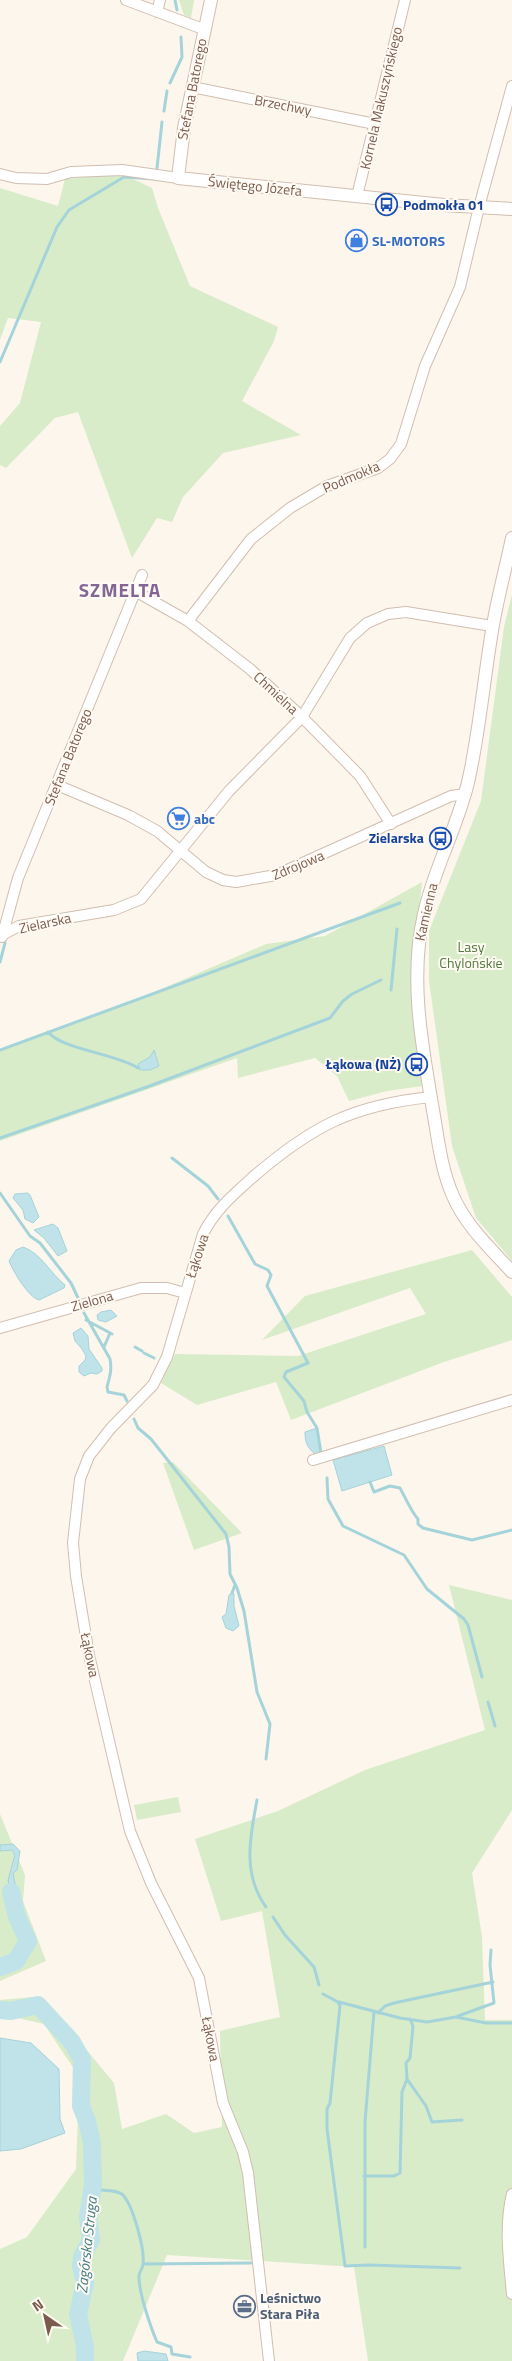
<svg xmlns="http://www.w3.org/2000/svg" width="512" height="2361" viewBox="0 0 512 2361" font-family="'Titillium Web',sans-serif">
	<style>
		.green { fill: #d8ecc9 }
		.water { fill: #bfe3e8; stroke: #a5d3da }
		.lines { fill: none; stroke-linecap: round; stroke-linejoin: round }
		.stream { stroke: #a5d3da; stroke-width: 3 }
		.river { stroke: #bfe3e8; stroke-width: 18 }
		.minor-casing { stroke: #d1beb0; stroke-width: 12 }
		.tertiary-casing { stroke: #d1beb0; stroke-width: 14 }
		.minor { stroke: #fff; stroke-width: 10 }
		.tertiary { stroke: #fff; stroke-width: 12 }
		.labels { text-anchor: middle; stroke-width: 4; stroke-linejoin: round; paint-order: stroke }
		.street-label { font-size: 14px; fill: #7a5c4d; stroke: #fffaf3 }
		.transit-label { font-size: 14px; font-weight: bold; fill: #164399; stroke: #fffaf3; text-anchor: end }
		.shop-label { font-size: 14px; font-weight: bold; fill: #366cbe; stroke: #fffaf3; text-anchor: start }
		.park-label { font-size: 14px; fill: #537a41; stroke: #fffaf3 }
		.service-label { font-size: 14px; font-weight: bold; fill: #4e5e75; stroke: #fffaf3; text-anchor: start }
		.water-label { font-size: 15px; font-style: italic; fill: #437c86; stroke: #fffaf3 }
		.district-label { font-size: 19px; font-weight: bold; letter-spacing: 1px; fill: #846695; stroke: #fffaf3 }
	</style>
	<rect width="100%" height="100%" fill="#fdf6ec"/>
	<path class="green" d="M179 0H194L191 18 184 15Z
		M122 174 152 188 158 208 190 286 278 327 274 341 242 401 301 435 223 453 183 497 172 522 157 518 132 558 78 412 55 418 6 468 0 465V426L20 403 41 322 8 318 0 340V188L58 206 65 179Z
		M512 594V1261L476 1218 452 1146 429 981V931L481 801 504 627Z
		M422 882 411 992 422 1086 387 1091 349 1101 337 1076 315 1058 238 1078 237 1058 0 1141V1051L117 1008 266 944 325 936Z
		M472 1250 512 1297V1340L444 1362 291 1420 276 1382 197 1405 161 1383 175 1354 298 1356 426 1314 410 1288 262 1340 305 1296Z
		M172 1462H173L242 1533 194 1550 163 1463Z
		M449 1585 512 1600V1810L472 1873 482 1937 485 2020H512V2361H368L354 2267 167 2255 123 2361H0V2249L27 2237 76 2169 78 2112 74 2069 44 2024 0 2014V2000L33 1997 71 2031 114 2083 122 2129 166 2114 194 2133 222 2127 220 2031 280 2017 262 1911 221 1921 195 1839 278 1811 365 1770 485 1730Z
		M178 1797 181 1812 137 1820 134 1805Z
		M0 1814 25 1875 23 1901 46 1961 0 1981Z"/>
	<path class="water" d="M154 1050 159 1066 150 1070H140L138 1064 150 1057Z
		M28 1193 30 1195 39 1217 33 1223 25 1219 23 1210 13 1198 15 1194Z
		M53 1224 58 1228 67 1251 58 1256 44 1238 34 1230Z
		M23 1247C41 1253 50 1273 65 1285L64 1288 39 1300C28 1297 13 1271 9 1261L16 1250Z
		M111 1310 117 1316 106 1322 98 1320 97 1315 101 1312Z
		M81 1328 88 1336 89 1349 102 1368V1371L97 1374 91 1373 84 1376 79 1372V1366L85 1360 86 1356 82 1349 75 1341 73 1333Z
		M317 1428 321 1453 316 1455C308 1448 305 1444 305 1432Z
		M384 1446 392 1475 342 1491 333 1460Z
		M232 1593 234 1594V1606L239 1626 233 1631 226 1628 222 1617 226 1614 229 1595Z
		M13 1844 20 1851 17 1870 13 1873 21 1915 15 1916 8 1880 15 1855 12 1850 0 1851V1845Z
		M0 2038 31 2043 59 2069 60 2119 65 2133 21 2149 0 2151Z
		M144 2351 166 2354 168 2361H138L137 2353Z"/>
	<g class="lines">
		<path class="stream" d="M175 0 177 10
			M170 83 182 57 181 37
			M164 111 167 91
			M157 168 162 122
			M0 362 57 227 69 210 124 177 155 179
			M0 962 5 943
			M391 990 397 929
			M48 1032C63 1050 114 1053 138 1068
			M0 1050 400 903
			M0 1138 147 1087 330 1018 343 1001 352 994 381 980
			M172 1158 208 1186 218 1199
			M0 1193 30 1236 40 1243 71 1283 79 1300
			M228 1216 255 1264 268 1270 271 1275 267 1286 308 1363 286 1372 284 1377 304 1401 307 1412 317 1428 321 1453
			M84 1313 110 1359C112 1370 110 1376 107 1387L108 1392 124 1395 127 1401
			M86 1320 112 1334
			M104 1347 110 1333
			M135 1347 142 1351
			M144 1353 154 1358
			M134 1419 138 1428 151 1439 226 1534 229 1547 230 1574 237 1588 244 1611 257 1692 270 1724 266 1759
			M327 1478 328 1499 343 1526 404 1555 427 1589 464 1619 468 1625 482 1677
			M370 1482 374 1492 390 1486 400 1488C405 1497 412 1513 418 1519V1524L423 1528 472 1540 512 1530
			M232 1593 235 1585
			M488 1702 495 1726
			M257 1800C250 1837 242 1874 266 1907
			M273 1917 285 1935 314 1967 319 1985
			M323 1994 338 2002 340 2006 330 2103 327 2109V2129L345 2266 369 2265 460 2268
			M339 2002 400 2018 427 2022 456 2017 486 2023H512
			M378 2013 385 2006 394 2003 493 1982
			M458 2016 494 2003 490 1965 491 1950
			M410 2019 413 2026 410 2058 406 2063 407 2079 426 2106 432 2122 462 2120
			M364 2176H394L400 2173 402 2092 407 2079
			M93 2189C101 2191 117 2189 123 2195 133 2206 145 2249 143 2264 143 2268 140 2271 139 2275 138 2291 151 2328 157 2342L171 2347 172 2354 190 2357
			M365 2247V2122L374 2012
			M143 2264 251 2263"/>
		<path class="river" d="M0 1967 16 1961 28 1941 17 1917 11 1892
			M0 2010 11 2011 38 2005 72 2042 82 2060 81 2106 87 2121 92 2143 93 2185 88 2217 91 2240 82 2257 81 2266 85 2283 78 2314 85 2347V2361"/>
		<defs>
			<path id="minor" d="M126 0 203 29
				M157 12 160 0
				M192 87 375 124
				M0 174 16 178 47 179 71 172 122 170 178 178
				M357 196 405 0
				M135 591 188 621 250 669 302 717 360 776 391 824
				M188 621 251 539 290 508 327 486 378 468 390 459 401 444 425 366 460 287 479 207 512 86
				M57 785 128 815 157 831 206 872 223 880 236 882 276 875 451 796 465 794
				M0 936 19 926 114 910 141 899 229 791 302 717 350 638 367 623 388 614 406 612 492 626
				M2 937 18 878 142 575
				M0 1328 141 1288H167L185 1293
				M313 1460 512 1400
				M512 2194C504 2226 509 2261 512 2294
				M269 2361 248 2173 243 2152 223 2103 199 1978 151 1883 130 1831 89 1655 76 1576 73 1543 80 1479 89 1456 111 1428 153 1385 167 1357 203 1234C215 1210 233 1195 253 1177 312 1126 353 1105 431 1097"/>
			<path id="tertiary" d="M211 0 184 128 178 178 444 205 512 209
				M512 538C506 567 498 596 493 625 484 676 480 728 469 778 459 825 434 867 424 914 409 978 422 1046 433 1110 438 1139 441 1169 453 1196 466 1226 491 1249 512 1272"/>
		</defs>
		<use href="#minor" class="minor-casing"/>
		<use href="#tertiary" class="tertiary-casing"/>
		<use href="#minor" class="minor"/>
		<use href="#tertiary" class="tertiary"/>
	</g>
	<defs>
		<symbol id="bus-ring" viewBox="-11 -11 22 22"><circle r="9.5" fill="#fffaf3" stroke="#1a4fb4" stroke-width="1.5"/><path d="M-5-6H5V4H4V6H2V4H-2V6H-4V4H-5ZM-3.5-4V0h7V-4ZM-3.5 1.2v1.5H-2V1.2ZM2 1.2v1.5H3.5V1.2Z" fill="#1a4fb4"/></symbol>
		<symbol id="shop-ring" viewBox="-11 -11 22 22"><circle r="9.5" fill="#fffaf3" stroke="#3f7fe0" stroke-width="1.5"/><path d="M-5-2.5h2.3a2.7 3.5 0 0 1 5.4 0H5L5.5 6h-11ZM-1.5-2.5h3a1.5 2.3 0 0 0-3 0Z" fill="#3f7fe0"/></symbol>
		<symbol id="supermarket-ring" viewBox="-11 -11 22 22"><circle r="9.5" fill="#fffaf3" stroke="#3f7fe0" stroke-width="1.5"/><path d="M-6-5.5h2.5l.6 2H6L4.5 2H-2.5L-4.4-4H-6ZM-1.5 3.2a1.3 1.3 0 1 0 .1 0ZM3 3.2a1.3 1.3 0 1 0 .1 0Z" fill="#3f7fe0"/></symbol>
		<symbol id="office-ring" viewBox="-11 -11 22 22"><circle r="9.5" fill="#fffaf3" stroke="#5c6f8a" stroke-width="1.5"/><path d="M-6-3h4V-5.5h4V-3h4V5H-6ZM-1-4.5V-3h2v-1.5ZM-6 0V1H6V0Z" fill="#5c6f8a"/></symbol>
	</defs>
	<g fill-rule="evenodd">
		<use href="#bus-ring" x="374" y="192" width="25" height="25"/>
		<use href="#shop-ring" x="344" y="228" width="25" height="25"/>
		<use href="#supermarket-ring" x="166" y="806" width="25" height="25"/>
		<use href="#bus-ring" x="428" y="826" width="25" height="25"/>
		<use href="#bus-ring" x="404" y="1052" width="25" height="25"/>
		<use href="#office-ring" x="232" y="2294" width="25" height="25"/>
	</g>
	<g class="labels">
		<g class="street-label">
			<text transform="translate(192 89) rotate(-79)" y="5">Stefana Batorego</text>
			<text transform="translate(381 98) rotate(-77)" y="5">Kornela Makuszyńskiego</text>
			<text transform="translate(283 105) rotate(11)" y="5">Brzechwy</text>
			<text transform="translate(255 186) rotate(6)" y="5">Świętego Józefa</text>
			<text transform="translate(351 477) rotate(-23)" y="5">Podmokła</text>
			<text transform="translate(276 693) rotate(43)" y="5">Chmielna</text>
			<text transform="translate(68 757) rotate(-68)" y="5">Stefana Batorego</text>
			<text transform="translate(298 865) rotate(-23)" y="5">Zdrojowa</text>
			<text transform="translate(426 912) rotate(-77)" y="5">Kamienna</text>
			<text transform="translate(45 923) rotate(-12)" y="5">Zielarska</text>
			<text transform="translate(197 1256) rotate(-72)" y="5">Łąkowa</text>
			<text transform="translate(92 1301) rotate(-16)" y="5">Zielona</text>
			<text transform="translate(90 1655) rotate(78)" y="5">Łąkowa</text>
			<text transform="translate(211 2039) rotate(79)" y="5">Łąkowa</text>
		</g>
		<g class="transit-label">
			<text x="403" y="210" text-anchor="start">Podmokła 01</text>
			<text x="424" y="843">Zielarska</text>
			<text x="401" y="1069">Łąkowa (NŻ)</text>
		</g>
		<g class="shop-label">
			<text x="372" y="246">SL-MOTORS</text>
			<text x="194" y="824">abc</text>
		</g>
		<g class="park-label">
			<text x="471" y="952">Lasy<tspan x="471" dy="16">Chylońskie</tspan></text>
		</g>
		<g class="service-label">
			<text x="260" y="2303">Leśnictwo<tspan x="260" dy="16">Stara Piła</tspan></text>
		</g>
		<g class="water-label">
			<text transform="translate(87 2245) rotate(-84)" y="5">Zagórska Struga</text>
		</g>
		<g class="district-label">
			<text x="120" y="597">SZMELTA</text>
		</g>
	</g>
	<g transform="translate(45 2316) rotate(326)" stroke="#fffaf3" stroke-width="4" paint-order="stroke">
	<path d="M0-4L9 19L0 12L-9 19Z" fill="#7a5c4d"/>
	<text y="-8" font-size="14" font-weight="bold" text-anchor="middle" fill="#7a5c4d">N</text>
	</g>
</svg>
